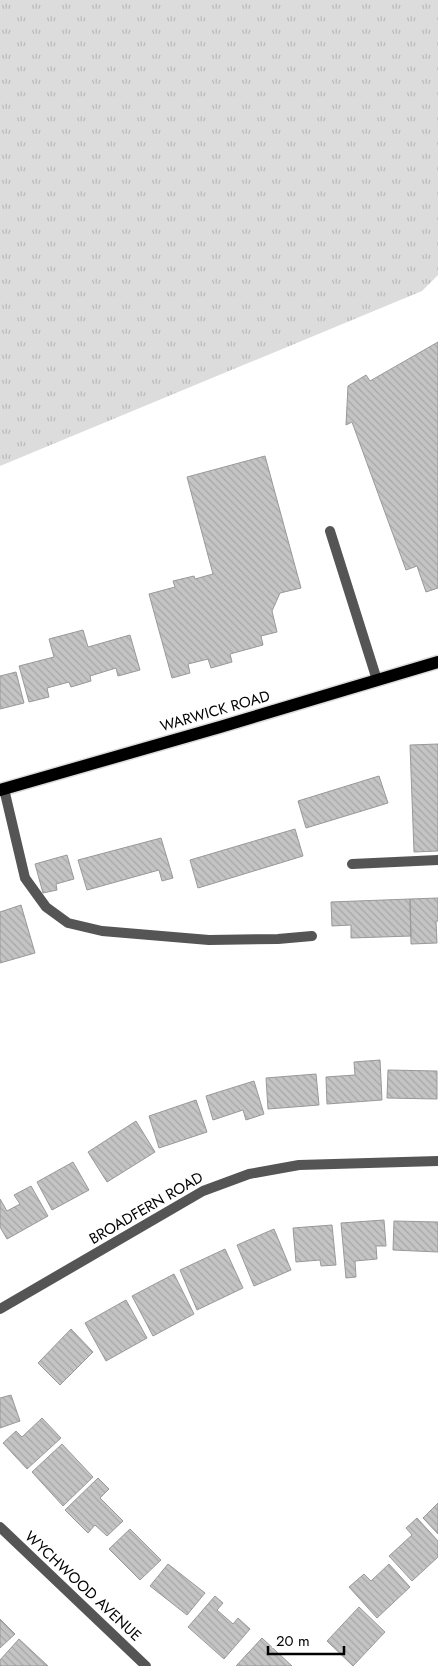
<svg xmlns="http://www.w3.org/2000/svg" width="438" height="1666" viewBox="0 0 438 1666" font-family="Jost,sans-serif">
	<style>
		.grass { fill: url(#grass-tufts) }
		.building { fill: url(#building-back-hatch); stroke: #999 }
		.lines { fill: none; stroke-linecap: round; stroke-linejoin: round }
		.primary-casing { stroke: #dbdbdb; stroke-width: 15 }
		.lane { stroke: #555; stroke-width: 10 }
		.street { stroke: #555; stroke-width: 10 }
		.primary { stroke: #000; stroke-width: 12 }
		.labels { text-anchor: middle; stroke-width: 4; stroke-linejoin: round; paint-order: stroke }
		.street-label { font-size: 15px; fill: #000; stroke: #fff }
	</style>
	<defs>
		<pattern id="grass-tufts" width="24" height="20" patternUnits="userSpaceOnUse" patternTransform="scale(1.25)"><rect width="24" height="20" fill="#dcdcdc"/><path d="M3 7l-1-3M5 7V3M7 7l1-3M15 17l-1-3M17 17v-4M19 17l1-3" fill="none" stroke="#bbb"/></pattern>
		<pattern id="building-back-hatch" width="6" height="6" patternUnits="userSpaceOnUse" patternTransform="scale(1.25)"><rect width="6" height="6" fill="#c4c4c4"/><path d="M-1 5l2 2M0 0l6 6M5-1l2 2" fill="none" stroke="#a7a7a7"/></pattern>
	</defs>
	<rect width="100%" height="100%" fill="#fff"/>
	<path class="grass" d="M0 0H438V275L422 291 0 466Z"/>
	<path class="building" d="M438 342V588L426 592 417 566 406 570 352 422 346 425 348 386 366 375 370 381Z
		M265 456 301 588 280 593 272 611 277 632 261 636 263 645 230 654 232 662 211 668 208 659 188 664 190 673 172 678 149 594 175 587 173 581 194 576 195 579 213 574 187 477Z
		M83 630 88 647 130 635 140 670 118 676 116 668 90 676 91 681 71 687 69 682 47 688 49 697 29 702 19 666 54 657 49 639Z
		M16 672 24 703 0 709V676Z
		M438 744V851L414 852 410 745Z
		M379 776 388 803 306 828 298 801Z
		M295 829 303 856 198 888 190 860Z
		M161 838 173 878 162 881 159 870 87 890 78 860Z
		M67 855 74 879 56 884 57 890 43 893 35 864Z
		M438 898V921H436L437 943 411 944 410 899Z
		M410 899 411 936 351 938V925L332 926 331 902Z
		M21 905 35 953 0 963V912Z
		M380 1060 382 1100 327 1104 326 1077 355 1075 354 1062Z
		M388 1070 437 1071V1099L387 1098Z
		M316 1074 319 1105 268 1109 266 1078Z
		M254 1081 264 1114 246 1120 243 1110 213 1120 206 1096Z
		M196 1100 207 1132 159 1148 149 1116Z
		M136 1121 155 1152 107 1182 88 1152Z
		M73 1162 89 1190 52 1210 37 1182Z
		M31 1186 48 1216 7 1239 0 1227V1199L7 1211 20 1204 14 1195Z
		M384 1220 386 1246H376L377 1259 355 1261 356 1277 346 1278 341 1223Z
		M394 1221 438 1222V1252L393 1250Z
		M332 1225 336 1265 321 1266 320 1260 296 1262 293 1228Z
		M274 1229 291 1270 254 1286 237 1245Z
		M225 1249 243 1288 197 1310 180 1270Z
		M174 1274 194 1314 153 1336 132 1296Z
		M126 1300 147 1338 106 1361 85 1323Z
		M71 1329 93 1352 60 1385 38 1363Z
		M11 1395 20 1421 0 1428V1398Z
		M42 1418 61 1438 27 1469 3 1443 16 1431 22 1437Z
		M62 1444 93 1477 63 1506 32 1472Z
		M98 1478 109 1489 100 1498 123 1521 107 1536 95 1525 88 1533 65 1510Z
		M438 1503V1534L423 1518Z
		M417 1518 438 1541V1557L412 1581 389 1556 412 1535 406 1528Z
		M130 1529 161 1560 140 1580 109 1549Z
		M168 1564 205 1593 187 1615 150 1586Z
		M389 1564 410 1587 377 1618 349 1587 364 1574 371 1581Z
		M215 1596 223 1603 217 1610 233 1624 238 1618 250 1629 224 1659 188 1627Z
		M359 1607 385 1632 353 1666 327 1641Z
		M0 1619 15 1634 0 1648Z
		M262 1638 292 1666H236Z
		M19 1639 48 1666H0V1660Z"/>
	<g class="lines">
		<defs>
			<path id="primary" d="M0 790 220 727 438 662"/>
		</defs>
		<use href="#primary" class="primary-casing"/>
		<path class="lane" d="M330 531 377 680
			M4 789 25 878 46 907 68 923 102 931 209 940 278 939 312 936
			M352 864 438 860"/>
		<path class="street" d="M0 1309 203 1191 249 1174 299 1165 438 1161
			M0 1527 146 1666"/>
		<use href="#primary" class="primary"/>
	</g>
	<g class="labels">
		<g class="street-label">
			<text transform="translate(215 711) rotate(-16)" y="5">WARWICK ROAD</text>
			<text transform="translate(146 1208) rotate(-30)" y="5">BROADFERN ROAD</text>
			<text transform="translate(83 1586) rotate(43)" y="5">WYCHWOOD AVENUE</text>
		</g>
	</g>
	<path d="M268 1646v8h76v-8" fill="none" stroke="#000000" stroke-width="2.5"/>
	<text x="276" y="1646" font-size="15" fill="#000000" stroke="#ffffff" stroke-width="4" paint-order="stroke">20 m</text>
</svg>
